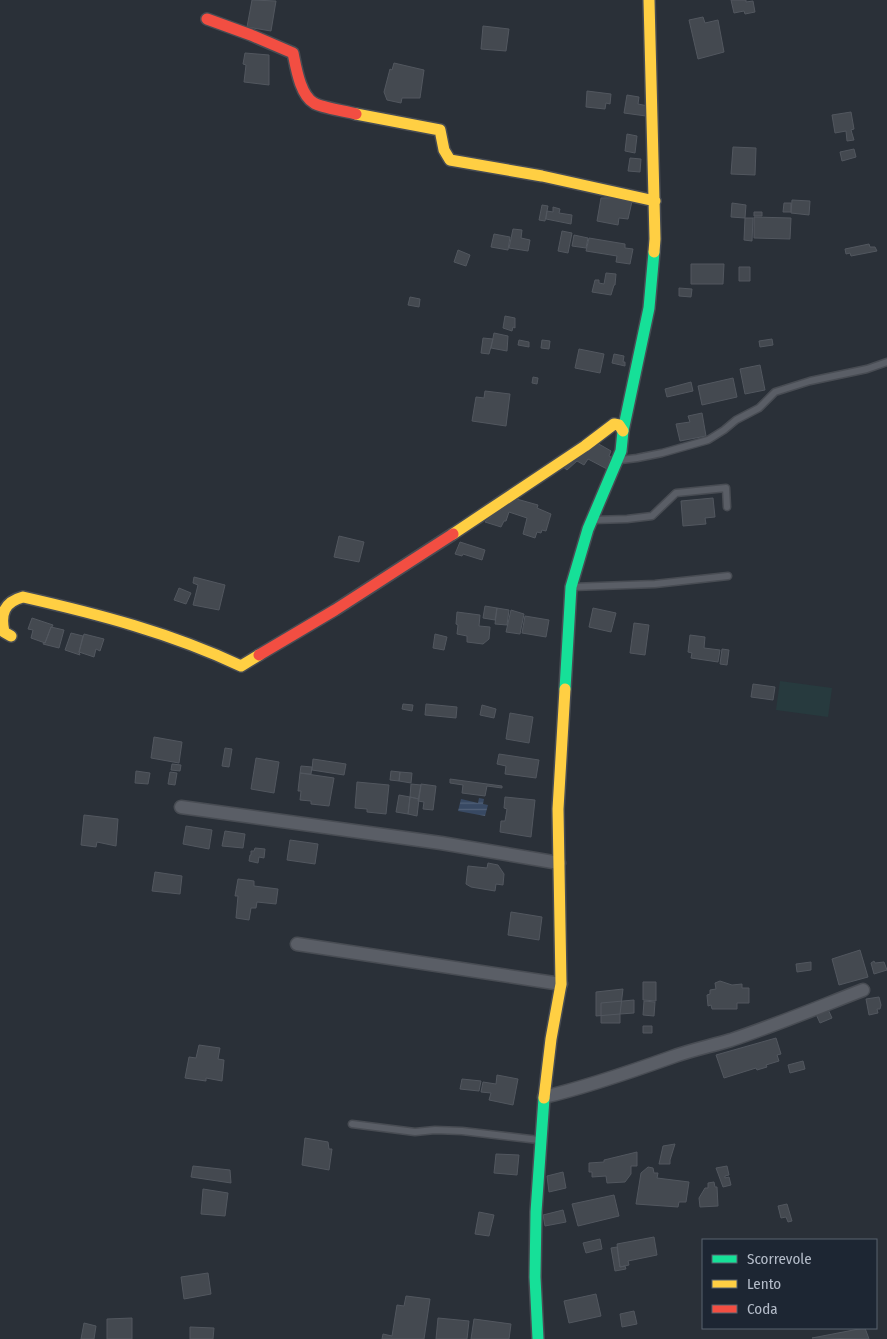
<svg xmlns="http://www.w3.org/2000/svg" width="887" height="1339" viewBox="0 0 887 1339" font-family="'Fira Sans Condensed',sans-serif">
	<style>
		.park { fill: #273a3e }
		.water { fill: url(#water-rules) }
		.building { fill: #444950; stroke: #52575f }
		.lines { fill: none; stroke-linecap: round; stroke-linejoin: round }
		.lane-casing { stroke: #484c53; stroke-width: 9 }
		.street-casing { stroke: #484c53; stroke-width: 15 }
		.fast-casing { stroke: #484c53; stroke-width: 14 }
		.slow-casing { stroke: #484c53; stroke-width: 14 }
		.jam-casing { stroke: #484c53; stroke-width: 14 }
		.lane { stroke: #5a5e66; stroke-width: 6 }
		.street { stroke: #5a5e66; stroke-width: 12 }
		.fast { stroke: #16e098; stroke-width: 11 }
		.slow { stroke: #ffcf43; stroke-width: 11 }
		.jam { stroke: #f24e42; stroke-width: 11 }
	</style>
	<defs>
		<pattern id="water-rules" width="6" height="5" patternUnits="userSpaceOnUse" patternTransform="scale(1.25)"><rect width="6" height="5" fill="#384963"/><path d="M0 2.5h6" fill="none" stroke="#526178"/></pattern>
	</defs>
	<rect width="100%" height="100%" fill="#2a3038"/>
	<path class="park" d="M780 681 832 688 828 717 776 710Z"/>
	<path class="water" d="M479 798 484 799 483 804 488 805 485 816 458 811 461 799 478 803Z"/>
	<path class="building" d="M252 0 276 1 271 31 247 27Z
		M731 0H746V2L753 1 755 12 745 14 744 11 734 13Z
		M703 17 705 23 718 20 724 52 698 59 689 20Z
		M483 26 509 29 506 51 481 49Z
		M245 53 269 55V85L244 82 246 65 243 64Z
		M394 63 424 70 420 98H402L401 103 387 100 384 92 390 69 392 70Z
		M587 91 611 94 610 104 606 103 605 109 586 107Z
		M627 95 639 97 638 104 648 106 646 116 624 113Z
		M851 112 854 129 851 130 854 140 847 141 846 131 835 133 832 115Z
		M627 134 637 136 635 153 625 151Z
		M733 147 756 148 755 175 731 174Z
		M854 149 856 157 842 161 840 152Z
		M630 158 641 159 640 172 628 171Z
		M633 197 628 219 619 218 618 225 597 221 601 198Z
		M792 200 810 201 809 215 791 213Z
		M732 203 746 205 745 218 731 217Z
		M784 203H791V212H783Z
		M542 205 548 206 545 221 539 220Z
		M553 207 560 209 559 213 572 215 571 224 546 219 547 211 553 212Z
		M754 212H762V216H754Z
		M754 217 791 218 790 239 754 238Z
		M745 218H753L752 241 744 240Z
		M513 229 522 230 521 238 530 240 528 251 509 248Z
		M562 231 572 233 568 253 558 251Z
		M494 234 510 237 508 250 491 247Z
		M574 235 588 238 586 248 572 246Z
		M589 238 625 244V248L633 249 630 264 616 262 617 256 586 251Z
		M869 244 870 247H875L877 251 851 256 850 253 846 254 845 249Z
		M458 250 470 255 466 266 454 262Z
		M691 264H724L723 284H691Z
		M739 267H750V281H739Z
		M606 273 616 274 615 285H614L611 295 592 292 595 280H599V283L604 284Z
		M679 288 692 289 691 297 679 296Z
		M410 297 420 299 419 307 408 305Z
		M505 316 515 318V328L513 327 512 331 503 328Z
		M494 333 508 336 507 351 491 348Z
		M483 338 493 339 489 354 481 353Z
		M772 339 773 345 760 347 759 341Z
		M519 340 529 342V347L518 345Z
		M542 340 550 341 549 349 541 348Z
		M579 349 604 354 600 373 575 368Z
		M614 354 624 356 623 362H625V366L612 363Z
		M760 365 765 390 745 394 740 369Z
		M533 377 538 378 537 384 532 383Z
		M733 378 737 397 702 405 698 386Z
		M691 382 693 391 667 397 665 389Z
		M485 391 510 394 506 426 472 421 476 397 484 398Z
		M702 413 706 436 680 441 676 424 690 422 688 416Z
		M597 443 611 451 609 456 611 457 607 469 588 459 584 465 577 461 567 470 562 466Z
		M513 498 538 505 537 508 551 514 546 531 542 530 541 533 537 532 535 538 523 534 527 518 509 512 506 521H504L501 527 485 522Z
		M713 498 715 517 705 518 706 524 683 526 681 501Z
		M339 536 364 542 359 562 334 557Z
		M460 542 485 550 482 560 463 554 462 556 455 554Z
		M194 577 225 585 219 610 193 605 198 585 193 583Z
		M179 588 191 593 186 604 174 600Z
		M485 606 497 608 495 620 483 618Z
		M497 608 509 610 507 625 495 624Z
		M593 608 616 613 611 632 589 627Z
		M511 610 524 614 520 634 506 632Z
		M457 612 480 615 479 626 490 627 489 639 483 644 467 642V636L457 634 458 625 456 624Z
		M525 616 549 620 546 637 522 633Z
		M32 618 53 625 52 627H51L45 643 31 638 33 630 28 629Z
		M634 623 649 625 645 655 630 653Z
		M51 627 64 630 59 648 43 644 44 642 45 643Z
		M71 633 83 636 79 652 80 655 65 650Z
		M84 634 104 639 100 651 96 649 94 657 79 652Z
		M435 634 447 637 444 650 433 648Z
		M690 635 705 637 704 648 720 650 718 662 691 658 692 653 688 652Z
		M722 649 729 650 727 665 720 664Z
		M753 684 775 687 773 700 751 697Z
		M403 704 413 705 412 711 402 709Z
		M426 704 457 707 456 718 425 715Z
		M482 705 496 709 494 718 480 715Z
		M510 713 533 717 529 743 506 739Z
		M154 737 182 742 179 763 151 758Z
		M225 748 232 749 229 767 222 766Z
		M499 754 539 760 536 778 505 774 506 766 497 764Z
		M256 758 279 762 274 793 251 789Z
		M313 759 346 764 344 775 312 770Z
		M172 764 181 765 180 771 171 770Z
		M301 766 312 767 311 774 300 773Z
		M136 771 150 773 148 784 135 783Z
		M391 771 400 772 399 781 390 780Z
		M170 772 177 773 175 785 168 784Z
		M400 772 412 773 411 783 399 781Z
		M300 773 334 778 329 806 311 804V801L300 800 301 791H298Z
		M450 779 502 786V788L487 786 485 796 462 793 463 785 450 783Z
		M357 782 389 785 386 814 367 812V809L355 808Z
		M411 784 421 785 419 799 410 797Z
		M421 784 436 786 433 810 423 809 424 802 418 801Z
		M399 795 410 797 408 814 396 812Z
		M410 797 419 799 417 816 408 814Z
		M505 797 535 800 531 837 500 832 501 821H505L507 809 504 808Z
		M84 815 118 819 116 846 97 842 96 847 81 845Z
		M186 826 212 830 209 849 183 844Z
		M225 831 245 834 243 848 222 846Z
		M290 840 318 844 315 864 287 860Z
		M255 848 265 849 264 858 259 857 258 863 249 861 250 855H251V851H254Z
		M488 863 498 865 504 874 503 885 496 884 495 891 471 887 466 884 468 866 487 868Z
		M155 872 182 876 180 894 152 891Z
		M238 879 254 881V886L278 889 276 904 257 902 256 908H251L249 920 236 918 238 896H235Z
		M511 912 542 917 539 940 508 935Z
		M860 950 868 977 839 985 832 959Z
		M874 961 875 963 884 962 887 970 874 974 871 963Z
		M811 962V970L797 972 796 964Z
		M720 981 732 985 742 984V988H749V1003H737V1009H712L711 1005 708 1006 707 995 710 994V990L716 989 715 983Z
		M643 982H656V1001L643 1000Z
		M623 989 620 1014 596 1016V992Z
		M879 997 881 1005 880 1009H877L878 1013 869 1015 866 999Z
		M634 1000V1013L620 1014V1023H601V1003Z
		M644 1001 655 1002 654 1016 643 1015Z
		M827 1007 832 1018 820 1023 815 1012Z
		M643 1026H652V1033H643Z
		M776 1038 781 1054 777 1055 779 1061 766 1065 767 1067 757 1070 756 1068 724 1078 716 1055Z
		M199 1045 220 1048 218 1059 224 1060 222 1081 206 1078V1081L185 1078 189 1057 196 1058Z
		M803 1061 805 1069 790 1073 788 1065Z
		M497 1075 518 1079 513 1105 489 1100 491 1093 481 1092 483 1082 496 1084Z
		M462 1079 481 1081 479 1091 460 1089Z
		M305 1138 328 1142 329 1149H332L329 1170 302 1165Z
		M675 1144 670 1160V1164H659L663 1146Z
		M637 1152V1166H631V1174L625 1182 607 1183 606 1176 592 1177V1172H589V1163L604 1162V1160Z
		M496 1154 519 1155 517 1175 494 1173Z
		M193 1166 230 1170 231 1183 191 1177Z
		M727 1166 729 1175 725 1176V1178L729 1177 731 1185 723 1187 716 1168Z
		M648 1167 653 1168 654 1173H658L657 1178 689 1182 686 1202H679L678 1207 636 1204 641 1173Z
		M563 1172 566 1188 549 1192 547 1176Z
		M714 1182 715 1187H717L718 1206 700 1207 699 1198 705 1188H708V1183Z
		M203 1189 228 1193 225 1216 201 1214Z
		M614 1195 619 1216 578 1226 572 1204Z
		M787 1204 792 1221 788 1222 786 1217 781 1218 778 1206Z
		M563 1210 566 1222 545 1226 543 1215Z
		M479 1212 494 1215 489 1236 475 1234Z
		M654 1237 657 1255 628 1261 629 1265 620 1267 617 1244Z
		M600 1239 602 1249 586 1253 583 1243Z
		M617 1247 620 1267 625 1266 626 1269 615 1271 611 1248Z
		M208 1273 211 1294 184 1299 181 1277Z
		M596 1294 601 1316 569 1323 564 1301Z
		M406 1296 430 1299 424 1339H382L383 1334 392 1336 397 1305 404 1306Z
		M634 1311 637 1324 622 1327 620 1314Z
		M132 1318V1339H107V1319Z
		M438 1318 469 1321 467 1339H436Z
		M474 1319 511 1324 509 1339H471Z
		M84 1323 96 1326 94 1339H81Z
		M190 1327 214 1328 213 1339H190Z
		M865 1328 869 1339 812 1338 864 1328Z"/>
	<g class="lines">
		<defs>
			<path id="lane" d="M621 460 637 458 662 453 708 440 724 430 736 420 759 408 775 392 810 381 867 369 887 362
				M593 520 627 519 652 516 676 493 726 488 727 507
				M572 587 655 584 728 576
				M352 1124 415 1132 435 1130 462 1131 539 1140"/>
			<path id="street" d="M181 807 441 843 559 863
				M297 944 561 984
				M544 1097C587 1087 630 1072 672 1057 691 1050 711 1046 731 1040 776 1025 819 1007 863 990"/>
			<path id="fast" d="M565 689 571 587 588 529 621 451 623 431 649 308 654 252
				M538 1339 535 1277 536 1212 544 1098"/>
			<path id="slow" d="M649 0 655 239 654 252
				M356 114 440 130 444 150 450 160 542 176 655 201
				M453 534 585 446 614 424 619 425 623 431
				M11 636 4 632C0 614 4 602 23 597 98 614 171 633 241 666L259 655
				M544 1098 551 1039 561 984 558 809 565 689"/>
			<path id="jam" d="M207 19 251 35 293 53C296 67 300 95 314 103 322 108 346 111 356 114
				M259 655 335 610 453 534"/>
		</defs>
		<use href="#lane" class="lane-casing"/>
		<use href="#street" class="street-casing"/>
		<use href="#fast" class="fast-casing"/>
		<use href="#slow" class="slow-casing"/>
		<use href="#jam" class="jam-casing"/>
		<use href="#lane" class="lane"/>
		<use href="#street" class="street"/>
		<use href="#fast" class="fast"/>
		<use href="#slow" class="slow"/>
		<use href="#jam" class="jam"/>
	</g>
	<rect x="702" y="1239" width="175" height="90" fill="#1d2633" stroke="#59626f"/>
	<rect x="712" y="1255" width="25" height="8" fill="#16e098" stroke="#59626f"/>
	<text x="747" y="1264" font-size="15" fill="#b4bcc9">Scorrevole</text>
	<rect x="712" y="1280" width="25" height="8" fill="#ffcf43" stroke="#59626f"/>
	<text x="747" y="1289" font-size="15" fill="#b4bcc9">Lento</text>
	<rect x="712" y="1305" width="25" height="8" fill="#f24e42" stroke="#59626f"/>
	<text x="747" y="1314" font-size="15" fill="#b4bcc9">Coda</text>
</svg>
